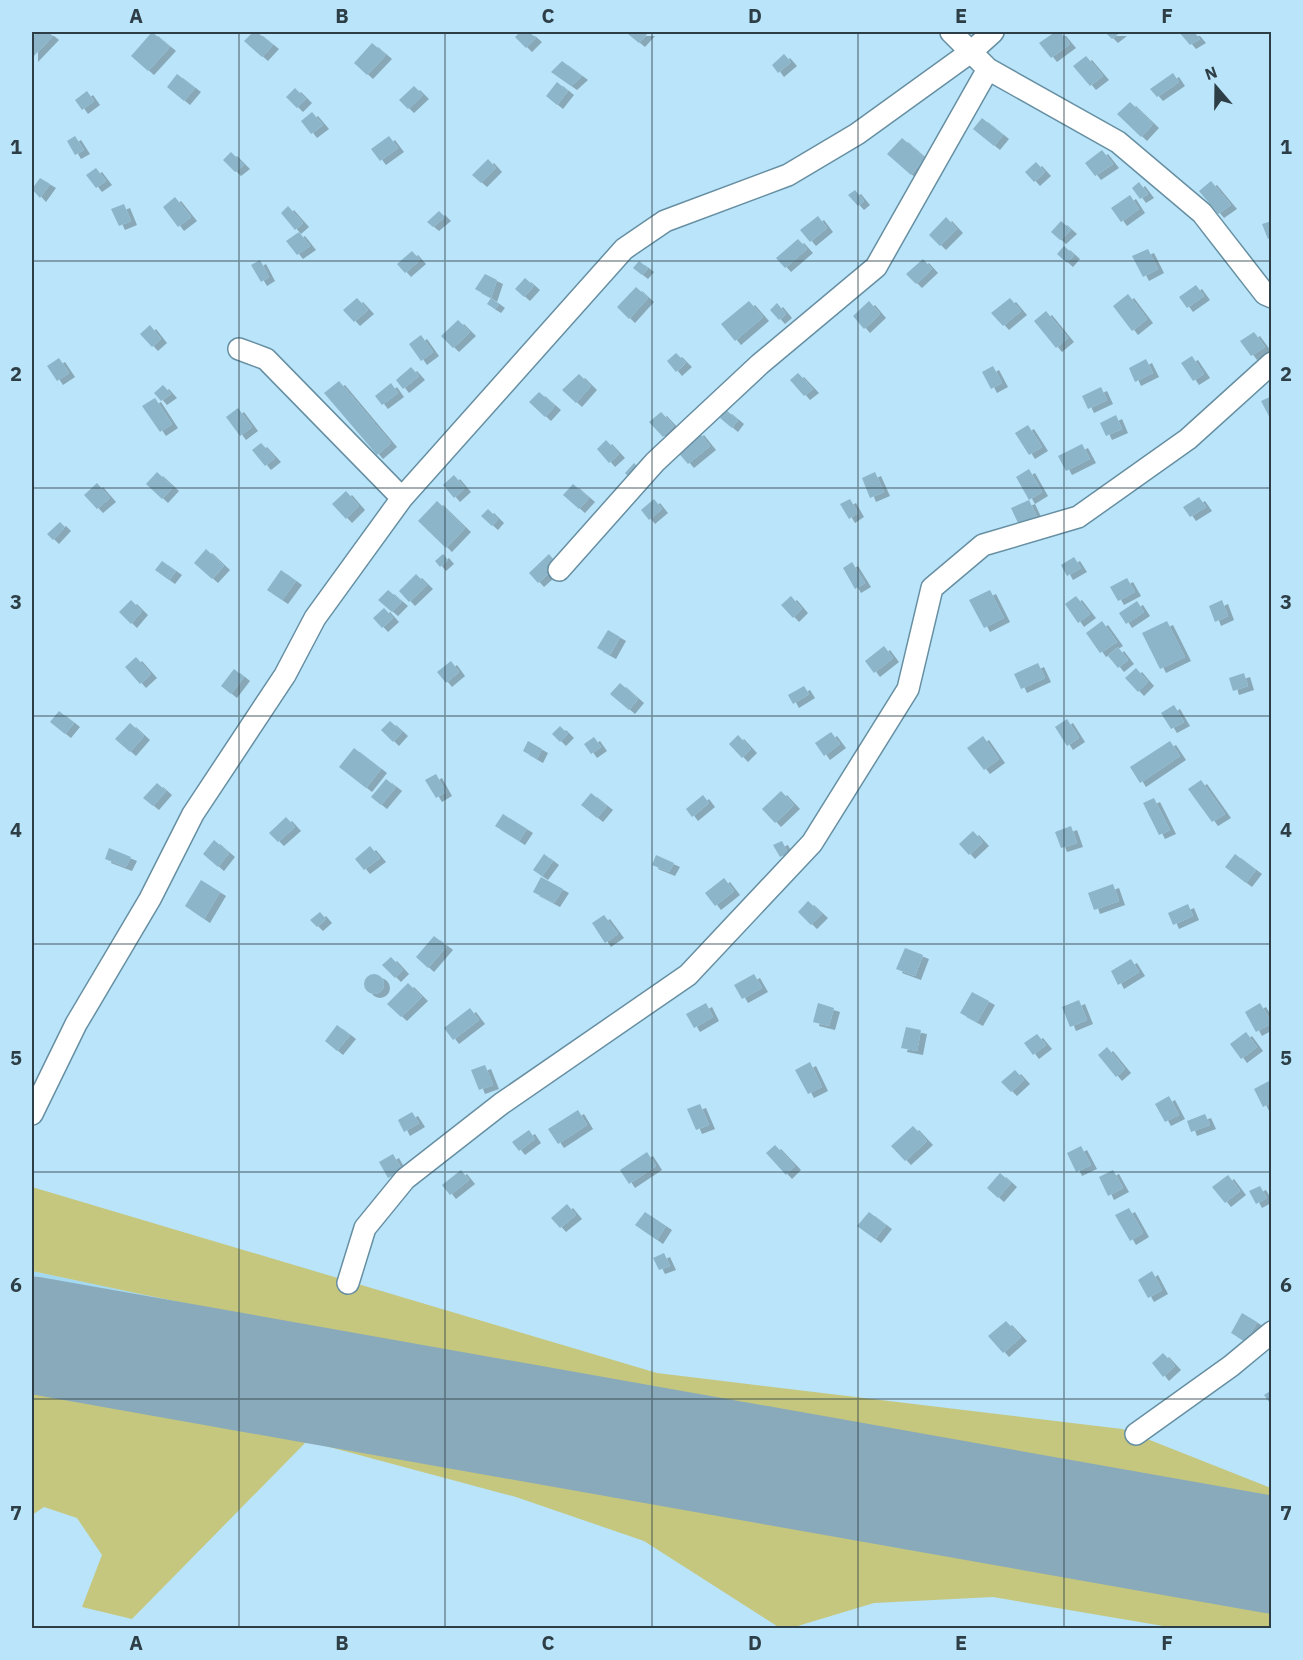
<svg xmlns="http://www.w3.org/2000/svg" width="1303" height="1660" viewBox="0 0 1303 1660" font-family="'IBM Plex Sans',sans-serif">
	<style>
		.built { fill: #a5d8f1 }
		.green { fill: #c6c77e }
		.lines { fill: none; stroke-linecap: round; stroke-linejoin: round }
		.runway { stroke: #88aaba; stroke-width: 117 }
		.building { fill: #8cb5c9; filter: url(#shadow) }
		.minor-casing { stroke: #678fa2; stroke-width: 24 }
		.minor { stroke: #fff; stroke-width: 21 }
		.grid { fill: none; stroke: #2d3e46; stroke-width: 1.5; stroke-opacity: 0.55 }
		.neatline { fill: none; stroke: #2d3e46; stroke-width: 2 }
		.grid-label { font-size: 20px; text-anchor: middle; font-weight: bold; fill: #2d3e46 }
	</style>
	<defs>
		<filter id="shadow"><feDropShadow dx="6" dy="4" stdDeviation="0" flood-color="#0004"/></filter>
	</defs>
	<rect width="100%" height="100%" fill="#b9e4f9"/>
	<path class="built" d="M32 1271 359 1340 736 1412 1177 1490 1271 1504V1591L1028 1550 509 1455 32 1360Z"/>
	<path class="green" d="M32 1187 657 1373 1122 1429 1271 1488V1504C1150 1486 1030 1464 909 1443 615 1391 323 1333 32 1271Z
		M32 1360C444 1442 857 1521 1271 1591V1628H1175L993 1597 874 1603 791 1628H780L644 1541 516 1497 307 1441 132 1619 82 1607 102 1555 77 1518 44 1507 32 1515Z"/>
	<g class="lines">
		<path class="runway" d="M32 1335 1272 1555"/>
	</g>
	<path class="building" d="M37 32H48L53 36 32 58V37Z
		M152 32 170 47 148 71 131 56Z
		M253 32H257L273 45 262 57 244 41Z
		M520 32H529L536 38 526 48 515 37Z
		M630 32H649L639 43 628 34Z
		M1055 32H1060L1070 44 1051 58 1039 43Z
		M1105 32H1121L1112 39Z
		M1179 32H1194L1200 39 1190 45Z
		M372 43 386 55 367 75 354 63Z
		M784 54 791 62 778 73 772 65Z
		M1086 56 1103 76 1090 86 1073 66Z
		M562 61 582 76 571 86 551 72Z
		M1173 73 1179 82 1157 97 1150 89Z
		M177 74 195 88 184 101 167 87Z
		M557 82 568 91 557 105 546 96Z
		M414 86 423 95 408 109 399 100Z
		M295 88 306 99 297 108 286 97Z
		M87 91 94 101 82 110 75 100Z
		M1130 102 1153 124 1141 137 1117 114Z
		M312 112 323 125 311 134 301 121Z
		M982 118 1003 135 994 146 973 129Z
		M75 136 84 150 75 155 67 141Z
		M389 136 398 148 380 161 371 149Z
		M902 138 925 158 911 175 887 154Z
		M1102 150 1113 164 1095 176 1085 163Z
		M231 152 244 165 235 172 223 160Z
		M488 159 496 168 481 183 472 175Z
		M1036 162 1045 172 1034 182 1025 172Z
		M96 168 106 181 96 188 86 175Z
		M40 178 50 184 40 198 32 189Z
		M1211 181 1231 205 1218 214 1199 191Z
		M1139 182 1148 194 1140 199 1132 188Z
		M855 190 864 201 858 206 848 195Z
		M1130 195 1139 209 1121 222 1111 208Z
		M175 197 191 217 178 227 163 207Z
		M124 204 131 221 119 226 111 209Z
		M288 206 303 223 295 230 281 213Z
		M439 211 445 217 433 227 427 222Z
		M818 216 827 228 810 242 800 230Z
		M946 217 957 229 940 246 929 235Z
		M1061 221 1071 230 1060 240 1051 232Z
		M1272 221V237L1268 239 1262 224Z
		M299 232 310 246 297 255 286 241Z
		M798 239 807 249 785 268 776 258Z
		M1064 246 1074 255 1067 263 1057 254Z
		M1148 249 1158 269 1143 277 1132 256Z
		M412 251 420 260 405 273 397 264Z
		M923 259 932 269 916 284 906 274Z
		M260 260 269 277 261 282 251 265Z
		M639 261 648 268 642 275 633 268Z
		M485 274 497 280 491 298 475 289Z
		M525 278 534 286 524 297 515 289Z
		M1196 285 1204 296 1187 308 1179 297Z
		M636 287 648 298 629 319 617 307Z
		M1128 294 1147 319 1132 331 1113 306Z
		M357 298 368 310 354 322 343 310Z
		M491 298 499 304 495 309 487 304Z
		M1010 298 1021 311 1003 326 991 313Z
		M749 301 763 317 735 341 721 324Z
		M869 301 880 314 864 329 853 316Z
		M777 303 786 314 779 320 770 310Z
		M1046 311 1068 338 1056 348 1034 321Z
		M458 320 470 332 453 348 441 336Z
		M150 325 161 339 152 347 140 334Z
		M1254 332 1265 347 1251 356 1240 341Z
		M421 335 433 352 421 361 409 344Z
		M676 353 686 363 676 372 667 361Z
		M1192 356 1204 374 1193 381 1181 363Z
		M59 358 69 373 57 381 47 366Z
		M1146 359 1153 373 1135 382 1129 368Z
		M993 366 1002 383 991 389 982 372Z
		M411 367 419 376 403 389 396 380Z
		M798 373 813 389 804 396 790 380Z
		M579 374 591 386 576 403 562 390Z
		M339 381 391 443 377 455 324 393Z
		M391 383 398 393 382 405 375 396Z
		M163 385 171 394 161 401 154 393Z
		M1101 387 1107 400 1088 409 1082 396Z
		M539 392 555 406 545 417 529 402Z
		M1272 396V422L1261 401Z
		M155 398 172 424 160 432 142 406Z
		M238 408 252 427 240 436 226 417Z
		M726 410 738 420 732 428 720 418Z
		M661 412 674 426 663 437 649 422Z
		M1116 415 1122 429 1106 436 1100 423Z
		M1028 425 1042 447 1029 455 1015 433Z
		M698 431 710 446 688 464 676 450Z
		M606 440 619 454 609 463 597 449Z
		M261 443 275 458 265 466 252 450Z
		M1082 444 1090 459 1066 471 1058 456Z
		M634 463 642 471 633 481 625 473Z
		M1029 469 1042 492 1029 500 1016 477Z
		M157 472 173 487 162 499 146 484Z
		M875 472 884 492 870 498 862 478Z
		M454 475 465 488 454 498 443 485Z
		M97 483 110 498 97 509 84 495Z
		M573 484 589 498 579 509 563 495Z
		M346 491 359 506 346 519 332 504Z
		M1199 497 1206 507 1190 517 1183 507Z
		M654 499 662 509 649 520 641 510Z
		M850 499 858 513 849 519 840 504Z
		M1029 500 1037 517 1019 525 1011 508Z
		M437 501 465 528 446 548 418 521Z
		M488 509 498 519 492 526 481 516Z
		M60 522 65 527 53 540 47 534Z
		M206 549 224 566 212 579 194 563Z
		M443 554 448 560 440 567 435 561Z
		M549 554 558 565 538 583 529 573Z
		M1074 557 1081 568 1067 576 1061 565Z
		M162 561 176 571 169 580 155 570Z
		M852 562 865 583 855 589 843 568Z
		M281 570 296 581 282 600 267 590Z
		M416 574 427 585 409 602 399 591Z
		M1127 578 1135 592 1118 601 1110 587Z
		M388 590 402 602 392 612 378 600Z
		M990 590 1004 618 984 628 969 600Z
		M791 596 802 609 793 618 781 605Z
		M1076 596 1090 614 1078 623 1065 604Z
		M131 600 142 611 131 624 119 612Z
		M1222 600 1228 616 1215 622 1209 606Z
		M1137 601 1144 612 1126 624 1119 613Z
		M384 608 393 618 382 628 373 618Z
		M1102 621 1117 642 1100 653 1086 633Z
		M1167 621 1185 657 1160 669 1142 633Z
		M608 630 620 637 610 655 597 648Z
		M884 646 893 658 874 673 865 661Z
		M1118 647 1128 660 1118 668 1108 656Z
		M136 657 151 674 140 684 125 667Z
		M451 661 459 672 446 683 437 672Z
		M1038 663 1045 678 1021 689 1014 674Z
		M1136 668 1148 682 1138 692 1125 678Z
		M234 669 244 677 231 694 221 686Z
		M1244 673 1248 686 1233 691 1229 678Z
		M620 683 638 699 629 710 610 694Z
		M804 686 809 694 793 704 788 695Z
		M1174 705 1184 722 1171 729 1161 713Z
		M59 711 74 723 65 734 50 722Z
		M1067 719 1079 738 1067 746 1055 727Z
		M390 721 402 732 393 742 381 730Z
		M130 723 144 736 130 752 115 739Z
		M560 726 568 734 560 742 552 734Z
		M831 732 840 744 824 756 815 743Z
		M738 735 751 749 742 758 729 744Z
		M983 736 999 759 984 770 967 748Z
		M594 737 601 747 591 754 584 744Z
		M528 741 542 749 537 759 523 751Z
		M1170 741 1180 756 1140 783 1130 767Z
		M354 748 381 769 366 788 339 767Z
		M436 774 446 792 436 798 425 780Z
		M386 779 396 787 381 805 371 797Z
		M1201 780 1225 814 1212 822 1188 789Z
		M157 783 166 791 153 806 143 798Z
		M781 791 794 805 775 823 762 809Z
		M591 793 607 806 597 818 581 805Z
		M703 795 709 803 692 817 686 809Z
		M1154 798 1170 830 1159 835 1143 803Z
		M503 814 527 829 519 841 495 826Z
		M286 817 295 827 278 842 269 833Z
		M1071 826 1077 843 1061 848 1055 832Z
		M973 831 983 842 969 855 959 844Z
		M214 840 229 853 218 867 203 854Z
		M782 841 788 853 780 857 773 845Z
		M370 846 380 858 364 870 355 859Z
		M109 848 131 857 126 867 105 859Z
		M544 854 553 861 542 876 533 870Z
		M1235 854 1256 870 1246 883 1225 867Z
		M656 855 674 863 669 872 652 865Z
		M541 877 563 889 554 903 533 892Z
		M724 878 734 891 715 906 705 893Z
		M201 880 220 892 204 919 185 906Z
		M1113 884 1119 901 1094 910 1088 893Z
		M808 901 822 914 811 925 798 912Z
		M1188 904 1193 916 1173 925 1168 913Z
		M320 912 326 919 317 927 310 920Z
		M604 915 618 934 605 943 592 923Z
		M434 936 447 946 428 968 416 957Z
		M905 948 923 955 915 976 896 969Z
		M391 957 403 970 395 978 382 965Z
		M1131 959 1139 972 1118 985 1111 971Z
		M754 974 762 988 742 999 734 985Z
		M364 984a10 10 0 1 1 20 0a10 10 0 1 1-20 0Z
		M408 983 422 997 401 1017 387 1004Z
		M972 992 989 1001 977 1022 960 1013Z
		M1079 1000 1087 1020 1070 1027 1062 1007Z
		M706 1003 713 1017 694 1028 686 1014Z
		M818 1003 834 1008 829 1026 813 1022Z
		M1260 1003 1272 1023 1256 1032 1245 1012Z
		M470 1008 479 1020 453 1040 444 1028Z
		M337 1025 350 1035 337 1051 325 1041Z
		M906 1027 921 1030 917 1051 901 1048Z
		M1246 1032 1257 1047 1241 1059 1230 1044Z
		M1037 1034 1046 1045 1033 1055 1024 1043Z
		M1107 1047 1125 1069 1116 1077 1098 1055Z
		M810 1062 822 1087 808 1094 795 1070Z
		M485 1065 493 1085 479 1090 471 1070Z
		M1015 1070 1024 1080 1011 1092 1001 1082Z
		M1269 1081 1272 1102 1263 1107 1254 1089Z
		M1169 1096 1179 1115 1165 1122 1155 1104Z
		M700 1104 709 1125 696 1130 687 1109Z
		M578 1110 587 1125 558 1144 548 1129Z
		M412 1112 419 1123 404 1132 398 1120Z
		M1205 1114 1210 1125 1191 1132 1187 1121Z
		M913 1126 927 1141 905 1161 891 1146Z
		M529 1130 535 1139 519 1151 512 1142Z
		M775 1145 795 1166 786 1175 766 1153Z
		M1081 1146 1091 1165 1076 1172 1067 1153Z
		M647 1152 656 1166 629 1184 620 1170Z
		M393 1154 402 1170 388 1178 379 1162Z
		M461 1170 469 1180 450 1195 442 1185Z
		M1113 1170 1123 1188 1108 1196 1099 1177Z
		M1000 1173 1011 1183 998 1198 987 1188Z
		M1228 1175 1240 1191 1225 1203 1212 1187Z
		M1260 1186 1267 1198 1256 1204 1249 1191Z
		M567 1204 576 1215 560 1228 551 1218Z
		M1129 1208 1143 1233 1130 1241 1115 1215Z
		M645 1212 666 1226 657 1240 635 1225Z
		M869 1212 886 1225 875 1239 857 1226Z
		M664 1253 670 1266 659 1270 653 1258Z
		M1152 1271 1162 1290 1148 1298 1138 1280Z
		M1242 1313 1257 1322 1246 1342 1231 1333Z
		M1006 1321 1021 1337 1003 1353 988 1336Z
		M1163 1353 1175 1366 1163 1377 1152 1363Z
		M1272 1390V1406L1264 1395Z"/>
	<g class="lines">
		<defs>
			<path id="minor" d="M951 32 988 69 1118 142 1202 213 1265 294 1272 297
				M239 349 266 359 402 498
				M559 570 655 462 760 364 876 267 988 69
				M32 1114 76 1024 150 899 193 814 285 675 315 618 402 498 624 249 665 221 788 175 857 134 972 51 993 32
				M348 1283 365 1228 405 1179 501 1104 688 975 812 843 908 689 932 588 983 545 1078 517 1188 439 1272 363
				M1136 1434 1231 1366 1272 1332"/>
		</defs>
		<use href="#minor" class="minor-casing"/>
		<use href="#minor" class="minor"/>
	</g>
	<path class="grid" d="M239 32V1628M445 32V1628M652 32V1628M858 32V1628M1064 32V1628M32 261H1272M32 488H1272M32 716H1272M32 944H1272M32 1172H1272M32 1399H1272"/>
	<rect width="1303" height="1660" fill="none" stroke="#b9e4f9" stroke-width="66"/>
	<g transform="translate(1216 87) rotate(340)" stroke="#b9e4f9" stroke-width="4.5" paint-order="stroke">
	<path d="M0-4.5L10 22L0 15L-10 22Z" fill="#2d3e46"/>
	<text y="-9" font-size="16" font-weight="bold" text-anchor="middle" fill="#2d3e46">N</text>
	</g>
	<rect x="33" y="33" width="1237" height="1594" class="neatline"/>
	<g class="grid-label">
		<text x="136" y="23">A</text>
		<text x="342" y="23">B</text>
		<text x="548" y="23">C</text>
		<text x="755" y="23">D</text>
		<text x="961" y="23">E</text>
		<text x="1167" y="23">F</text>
		<text x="16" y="154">1</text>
		<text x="1286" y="154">1</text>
		<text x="16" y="381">2</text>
		<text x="1286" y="381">2</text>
		<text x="16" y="609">3</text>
		<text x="1286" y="609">3</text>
		<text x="16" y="837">4</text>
		<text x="1286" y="837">4</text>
		<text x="16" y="1065">5</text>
		<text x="1286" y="1065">5</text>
		<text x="16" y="1292">6</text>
		<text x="1286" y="1292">6</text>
		<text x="16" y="1520">7</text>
		<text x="1286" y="1520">7</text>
		<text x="136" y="1650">A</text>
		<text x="342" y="1650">B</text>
		<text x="548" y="1650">C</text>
		<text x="755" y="1650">D</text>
		<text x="961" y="1650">E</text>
		<text x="1167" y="1650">F</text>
	</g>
</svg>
